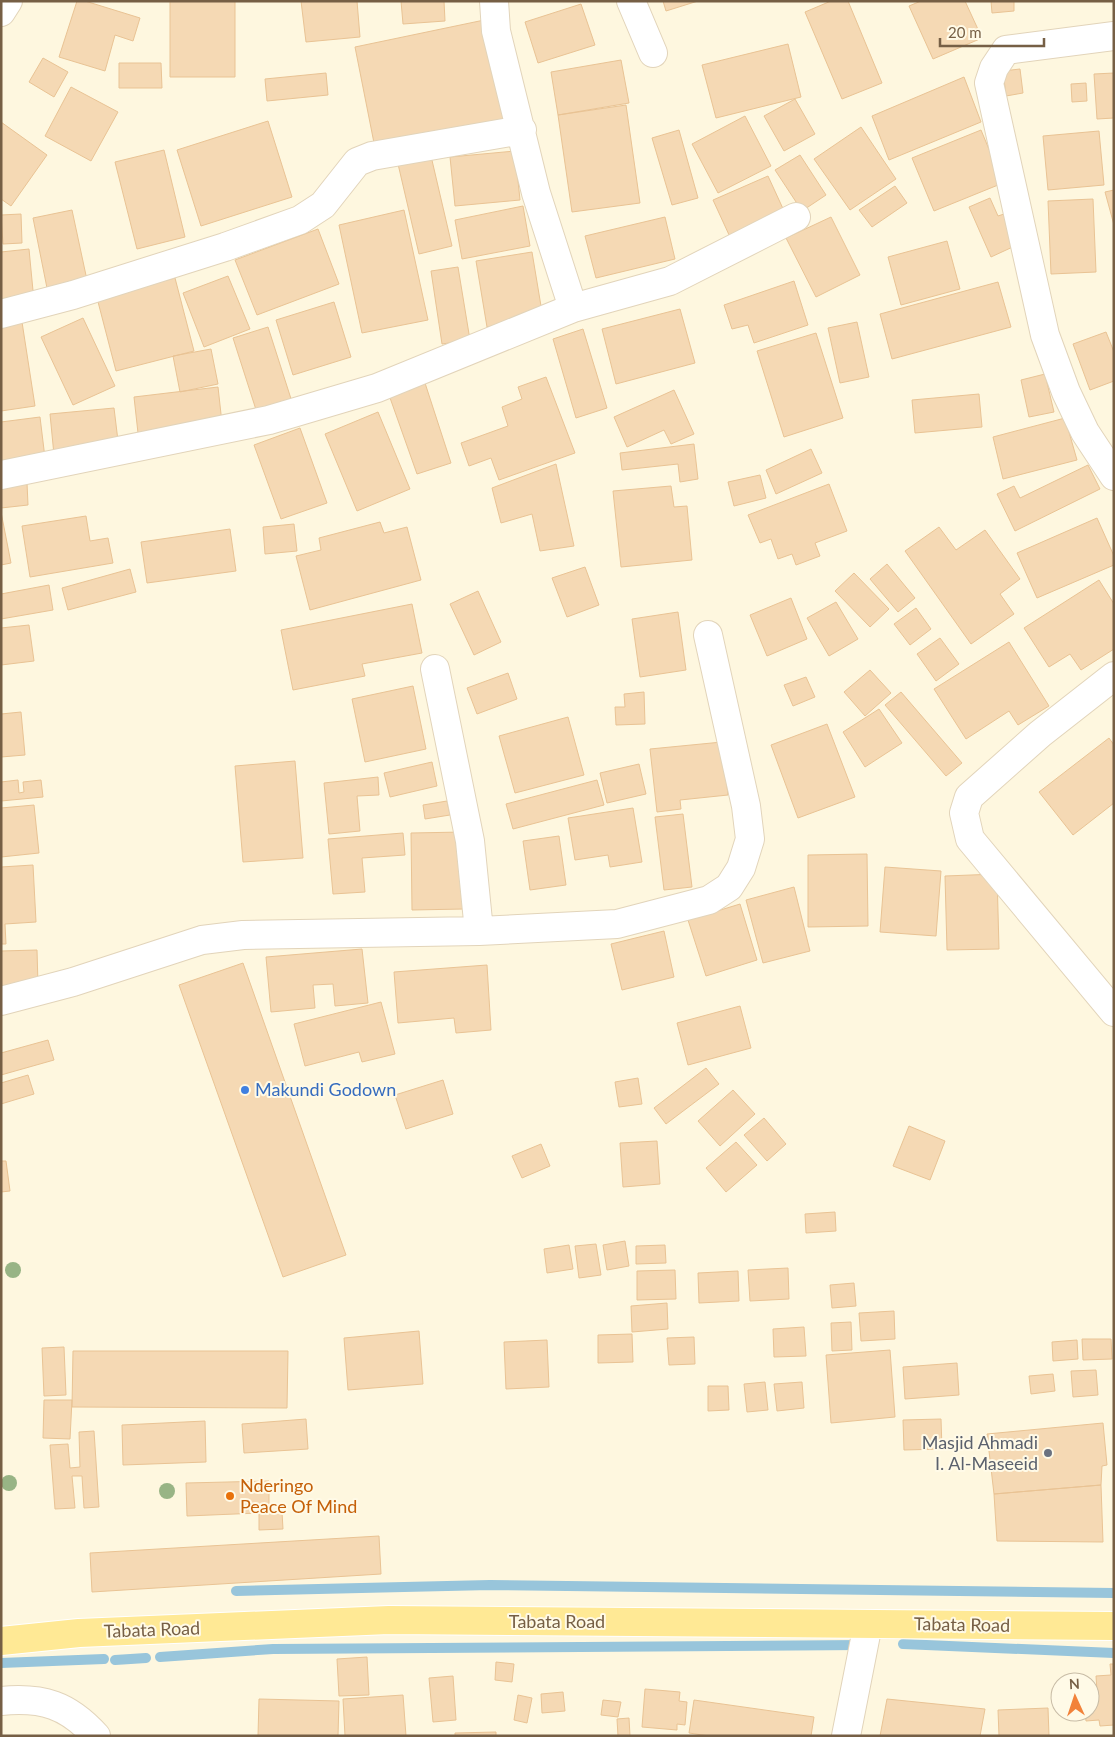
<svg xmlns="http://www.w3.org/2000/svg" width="1115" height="1737" viewBox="0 0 1115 1737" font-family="Lato,sans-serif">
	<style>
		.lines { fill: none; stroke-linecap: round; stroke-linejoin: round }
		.stream { stroke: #98c5db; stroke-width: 10 }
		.building { fill: #f5d9b4; stroke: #e9c394 }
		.minor-casing { stroke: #e2d4ba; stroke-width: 30 }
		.major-casing { stroke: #fff; stroke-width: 30 }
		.minor { stroke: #fff; stroke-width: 28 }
		.major { stroke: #ffe995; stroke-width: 28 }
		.tree { fill: #98b485 }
		.shop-dot { fill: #3f7fe0; stroke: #fffae7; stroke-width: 2 }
		.worship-dot { fill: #6b7280; stroke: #fffae7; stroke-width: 2 }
		.food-dot { fill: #e8710a; stroke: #fffae7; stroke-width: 2 }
		.labels { text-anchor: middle; stroke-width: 4; stroke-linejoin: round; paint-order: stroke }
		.shop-label { font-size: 18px; fill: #366cbe; stroke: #fffae7; text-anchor: start }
		.worship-label { font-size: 18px; fill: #5b616d; stroke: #fffae7; text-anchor: end }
		.food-label { font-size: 18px; fill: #c56008; stroke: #fffae7; text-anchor: start }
		.street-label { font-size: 18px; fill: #765f45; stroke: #fffae7 }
	</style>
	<rect width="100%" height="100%" fill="#fef7df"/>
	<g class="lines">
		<path class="stream" d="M236 1591 490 1585 1114 1593
			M903 1644 1114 1653
			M160 1657 273 1649 863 1645
			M115 1660 146 1658
			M1 1663 104 1659"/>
	</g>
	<path class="building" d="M77 1H85L140 18 133 41 115 35 105 71 59 57Z
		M170 1H235V77H170Z
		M301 1H357L360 37 306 42Z
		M401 1H444L445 21 403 24Z
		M663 1H698L666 11Z
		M831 1H848L882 83 842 99 805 12Z
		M921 1H965L982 38 933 59 909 6Z
		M991 1H1014V11L992 13Z
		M581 4 595 45 538 63 525 22Z
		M489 19 510 121 375 148 355 47Z
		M788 44 801 97 716 118 702 65Z
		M43 58 68 72 54 97 29 82Z
		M621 60 629 103 558 115 551 72Z
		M119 63H161L162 88H119Z
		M1020 69 1023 93 1006 96 1003 71Z
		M326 73 328 95 267 101 265 79Z
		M1114 73V118L1097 119 1094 74Z
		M964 77 981 122 889 160 872 116Z
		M1086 83 1087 101 1072 102 1071 84Z
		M71 87 118 112 91 161 45 136Z
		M795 99 815 134 784 151 764 116Z
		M626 105 640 203 572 212 558 115Z
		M745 116 771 166 718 193 692 144Z
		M268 121 292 197 201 226 177 150Z
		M1 122 47 155 11 206 1 199Z
		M861 127 896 179 850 210 814 159Z
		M679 130 698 198 672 205 652 138Z
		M981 130 1003 183 934 211 912 158Z
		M1099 131 1104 185 1048 190 1043 136Z
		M164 150 185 237 137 249 115 162Z
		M515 151 520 200 455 206 450 157Z
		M800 155 826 195 802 211 775 170Z
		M431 156 452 246 419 254 398 164Z
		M768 176 785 213 730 237 713 200Z
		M895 186 907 203 872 227 859 210Z
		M1114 190V225L1105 192Z
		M990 198 998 216 1004 214 1017 245 991 257 969 207Z
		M1093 199 1096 272 1051 274 1048 201Z
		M523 206 530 246 462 259 455 220Z
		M72 210 87 280 47 288 33 218Z
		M404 210 428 320 362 333 339 225Z
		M21 214 22 243 3 244 1 215Z
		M665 217 675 259 596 278 585 236Z
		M831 217 860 275 816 297 786 238Z
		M318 229 339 284 257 315 235 260Z
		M947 241 960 289 901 305 888 257Z
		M29 249 34 301 1 303V252Z
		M532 252 543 318 487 327 476 261Z
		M458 267 470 340 442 344 431 271Z
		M228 276 250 329 204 347 183 293Z
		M175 278 194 351 116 371 97 298Z
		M794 281 808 325 754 343 748 325 732 329 724 305Z
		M998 282 1011 327 892 359 880 314Z
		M334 302 351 357 293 375 276 320Z
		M680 309 695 363 616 384 602 329Z
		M83 318 115 386 73 405 41 337Z
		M22 322 35 406 1 411V325Z
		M857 322 869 377 840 383 828 328Z
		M268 327 293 405 258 416 233 338Z
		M583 329 607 408 576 418 553 339Z
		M1106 332 1114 352V381L1090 390 1073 344Z
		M816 333 843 418 784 437 757 351Z
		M211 349 218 384 180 392 173 356Z
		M1045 374 1054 412 1029 417 1021 380Z
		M546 377 575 453 499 480 491 458 469 466 461 443 508 426 502 407 522 399 518 387Z
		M425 383 451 463 417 474 389 395Z
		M218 387 222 423 138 433 134 397Z
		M674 390 694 434 671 444 664 430 627 447 614 417Z
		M979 394 982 427 915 433 912 400Z
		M114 408 119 449 54 455 50 414Z
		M378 412 410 489 357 511 325 434Z
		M40 417 45 458 1 463V422Z
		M1065 418 1077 460 1003 479 993 437Z
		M300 428 327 503 281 519 254 445Z
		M694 444 698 479 680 482 678 464 622 470 620 453Z
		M811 449 822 473 776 494 766 470Z
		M556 464 574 546 540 551 532 514 501 523 492 488Z
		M1088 465 1100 489 1015 531 997 494 1014 486 1020 498Z
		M760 475 766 498 734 506 728 482Z
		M27 483 28 505 1 508V485Z
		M829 484 847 531 815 543 820 556 796 565 792 554 778 559 771 539 760 543 748 515Z
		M671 486 674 507 687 506 692 560 621 567 613 491Z
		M1 512 11 563 1 565Z
		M86 516 90 541 108 538 113 563 30 577 22 526Z
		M1097 518 1114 556V565L1037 598 1017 553Z
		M380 522 384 533 407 527 421 580 310 610 296 556 321 550 319 538Z
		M294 524 297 551 265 554 263 527Z
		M939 527 956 550 985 530 1020 579 1000 594 1014 614 971 644 905 551Z
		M230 529 236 571 147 583 141 542Z
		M887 564 915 598 898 612 870 579Z
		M585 567 599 605 567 617 552 578Z
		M130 569 136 592 68 610 62 588Z
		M854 573 889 609 870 627 835 591Z
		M1099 580 1114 604V649L1081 670 1070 654 1049 667 1024 628Z
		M49 585 53 610 1 619V594Z
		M478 591 501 642 474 655 450 604Z
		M791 598 807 639 767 656 750 615Z
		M836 602 858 639 829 656 807 618Z
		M412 604 422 653 362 664 365 676 293 690 281 630Z
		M916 608 931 629 910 645 894 624Z
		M678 612 686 670 640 677 632 619Z
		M29 625 34 661 1 665V628Z
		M940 638 959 664 936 681 917 654Z
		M1009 642 1049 706 1018 725 1009 711 966 739 934 689Z
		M870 670 891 693 865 716 844 692Z
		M508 673 517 699 477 714 467 688Z
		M806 677 815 697 793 706 784 685Z
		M413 686 426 749 365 762 352 699Z
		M644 692 645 724 616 725 615 707H625L624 694Z
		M901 692 962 763 946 776 885 705Z
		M879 709 902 743 865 767 843 732Z
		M21 712 25 755 1 757V714Z
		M568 717 584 775 515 793 499 736Z
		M827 724 855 797 798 818 771 745Z
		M1109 738 1114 745V803L1073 835 1039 792Z
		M722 742 728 795 680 800 681 809 657 812 650 749Z
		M295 761 303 858 243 862 235 766Z
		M432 762 437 786 390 797 384 773Z
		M639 764 646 794 607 803 600 773Z
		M378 777 379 795 357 796 360 831 329 834 324 783Z
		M18 780 19 793 24 792 23 782 41 780 43 797 1 801V782Z
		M597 780 604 805 513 829 506 804Z
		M447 801 450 815 425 819 423 805Z
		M34 805 39 853 1 857V808Z
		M633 808 642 862 610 867 608 855 575 860 568 818Z
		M683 814 692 887 664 890 655 817Z
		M463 832 464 909 412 910 411 833Z
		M403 833 405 855 362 858 365 892 333 894 328 839Z
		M559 836 566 885 530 890 523 841Z
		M867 854 868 926 808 927V855Z
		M33 865 36 922 5 924 6 944H1V867Z
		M885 867 941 871 936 936 880 932Z
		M997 874 999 949 947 950 945 876Z
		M794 887 810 951 763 963 746 900Z
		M740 904 757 960 706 976 688 920Z
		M664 931 674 977 622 990 611 944Z
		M362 949 368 1003 335 1006 333 984 313 985 315 1008 271 1012 266 957Z
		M37 950 38 985 1 987V951Z
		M243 963 346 1255 283 1277 179 985Z
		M487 965 491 1030 456 1033 454 1018 398 1023 394 972Z
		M381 1002 395 1054 362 1062 359 1052 305 1066 294 1024Z
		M740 1006 751 1048 688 1065 677 1023Z
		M48 1040 54 1060 1 1075V1053Z
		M706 1068 719 1084 666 1124 654 1108Z
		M28 1075 34 1094 1 1104V1083Z
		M638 1078 642 1104 619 1107 615 1082Z
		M443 1080 453 1114 406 1129 395 1095Z
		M733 1090 755 1114 720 1146 698 1121Z
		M764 1118 786 1144 767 1161 744 1135Z
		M909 1126 945 1141 930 1180 893 1166Z
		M657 1141 660 1184 623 1187 620 1143Z
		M736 1142 757 1165 726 1192 706 1168Z
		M541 1144 550 1166 522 1178 512 1156Z
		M1 1161H6L10 1191 1 1192Z
		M835 1212 836 1231 806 1233 805 1214Z
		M625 1241 629 1266 607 1270 603 1245Z
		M596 1244 601 1275 579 1278 575 1246Z
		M569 1245 573 1269 547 1273 544 1249Z
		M665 1245 666 1263 636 1264V1246Z
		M788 1268 789 1299 750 1301 748 1270Z
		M675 1270 676 1299 637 1300V1271Z
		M738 1271 739 1301 699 1303 698 1273Z
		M854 1283 856 1306 832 1308 830 1285Z
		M667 1303 668 1329 632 1332 631 1306Z
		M894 1311 895 1339 861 1341 859 1313Z
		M851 1322 852 1350 832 1351 831 1323Z
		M804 1327 806 1356 774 1357 773 1329Z
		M419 1331 423 1384 348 1390 344 1338Z
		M632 1334 633 1362 598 1363V1335Z
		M694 1337 695 1364 669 1365 667 1338Z
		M1082 1339H1111L1112 1359 1083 1360Z
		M547 1340 549 1387 506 1389 504 1342Z
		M1077 1340 1078 1359 1053 1361 1052 1342Z
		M64 1347 66 1395 44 1396 42 1348Z
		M890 1350 895 1417 831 1423 826 1355Z
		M73 1351H288L287 1408 72 1407Z
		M957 1363 959 1395 905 1399 903 1367Z
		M1096 1370 1098 1395 1073 1397 1071 1371Z
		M1053 1374 1055 1391 1031 1394 1029 1376Z
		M765 1382 768 1410 747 1412 744 1384Z
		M802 1382 804 1408 777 1411 774 1384Z
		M708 1386H728L729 1410 708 1411Z
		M44 1400H72L70 1439 43 1438Z
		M306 1419 308 1449 244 1453 242 1424Z
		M941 1419 942 1449 904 1450 903 1420Z
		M205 1421 206 1462 123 1465 122 1425Z
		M1103 1423 1107 1465 1102 1466 1101 1485 994 1494 987 1434Z
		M94 1431 99 1507 84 1508 82 1476H72L75 1508 55 1509 50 1445 68 1444 70 1468 80 1467 79 1432Z
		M269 1481V1513L282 1512 283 1529 259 1530V1513L187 1516 186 1483Z
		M1101 1485 1103 1542 997 1541 994 1494Z
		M379 1536 381 1574 92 1592 90 1553Z
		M367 1657 369 1695 339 1696 337 1659Z
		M496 1662 514 1664 512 1682 495 1680Z
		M1110 1664H1114V1725L1100 1726 1099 1720 1086 1721 1085 1712H1090V1692L1097 1691 1096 1676 1111 1675Z
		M453 1676 456 1720 433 1722 429 1678Z
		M645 1689 680 1692 679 1701 687 1702 685 1725 677 1724V1730L642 1727Z
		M563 1692 565 1711 542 1713 541 1694Z
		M403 1695 406 1736H345L343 1699Z
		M518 1695 532 1698 527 1723 514 1720Z
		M259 1699 339 1701 338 1736H258Z
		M887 1699 985 1709 980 1736H880Z
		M603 1700 621 1702 618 1717 601 1715Z
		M694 1700 814 1717 811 1736H709L689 1733Z
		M1048 1708 1049 1736H999L998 1710Z
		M629 1718 630 1736H618L617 1719Z
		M496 1732V1736H455V1733Z"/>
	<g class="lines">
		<defs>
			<path id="minor" d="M494 1 496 31 536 193 573 308
				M631 1 653 53
				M1 12 8 1
				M1114 36 1006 50 994 68 989 83 1045 335 1066 392 1085 432 1114 476
				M1 314 73 295 225 247 300 220 323 205 357 162 372 156 522 130
				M1 475 269 420 377 388 573 308 670 281 796 217
				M435 669 470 841 479 931
				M1114 676 1040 734 969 797 964 813 970 839 1114 1012
				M1 1001 73 982 202 940 243 935 479 931 617 924 709 900 729 887 741 868 750 839 746 806 708 635
				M1 1701C43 1697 68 1705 96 1736
				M846 1736 868 1624"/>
			<path id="major" d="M1 1641 79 1633 389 1620 1114 1626"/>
		</defs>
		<use href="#minor" class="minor-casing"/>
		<use href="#major" class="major-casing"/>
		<use href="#minor" class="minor"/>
		<use href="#major" class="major"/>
	</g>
	<g class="tree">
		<circle cx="13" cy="1270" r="8"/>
		<circle cx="9" cy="1483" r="8"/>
		<circle cx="167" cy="1491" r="8"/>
	</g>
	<circle class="shop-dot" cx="245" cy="1090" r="5"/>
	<circle class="worship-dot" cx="1048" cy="1453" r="5"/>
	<circle class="food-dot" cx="230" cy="1496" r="5"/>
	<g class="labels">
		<g class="shop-label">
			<text x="255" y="1096">Makundi Godown</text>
		</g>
		<g class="worship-label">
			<text x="1038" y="1449">Masjid Ahmadi<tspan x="1038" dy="21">I. Al-Maseeid</tspan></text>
		</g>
		<g class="food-label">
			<text x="240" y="1492">Nderingo<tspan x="240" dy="21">Peace Of Mind</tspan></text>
		</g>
		<g class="street-label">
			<text x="557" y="1628">Tabata Road</text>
			<text transform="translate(962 1625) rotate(1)" y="6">Tabata Road</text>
			<text transform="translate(152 1630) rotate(-2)" y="6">Tabata Road</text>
		</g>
	</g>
	<rect width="1115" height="1737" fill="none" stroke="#765f45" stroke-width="5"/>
	<g transform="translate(1075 1697) rotate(357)"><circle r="24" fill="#fffae7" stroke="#c8bca6"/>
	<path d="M0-4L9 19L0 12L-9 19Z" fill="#f2823a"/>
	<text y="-8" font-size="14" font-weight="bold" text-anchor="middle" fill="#765f45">N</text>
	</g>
	<path d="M940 38v8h104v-8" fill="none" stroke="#765f45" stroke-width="2.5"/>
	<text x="948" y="38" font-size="15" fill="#765f45" stroke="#fffae7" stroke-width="4" paint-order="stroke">20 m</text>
</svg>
